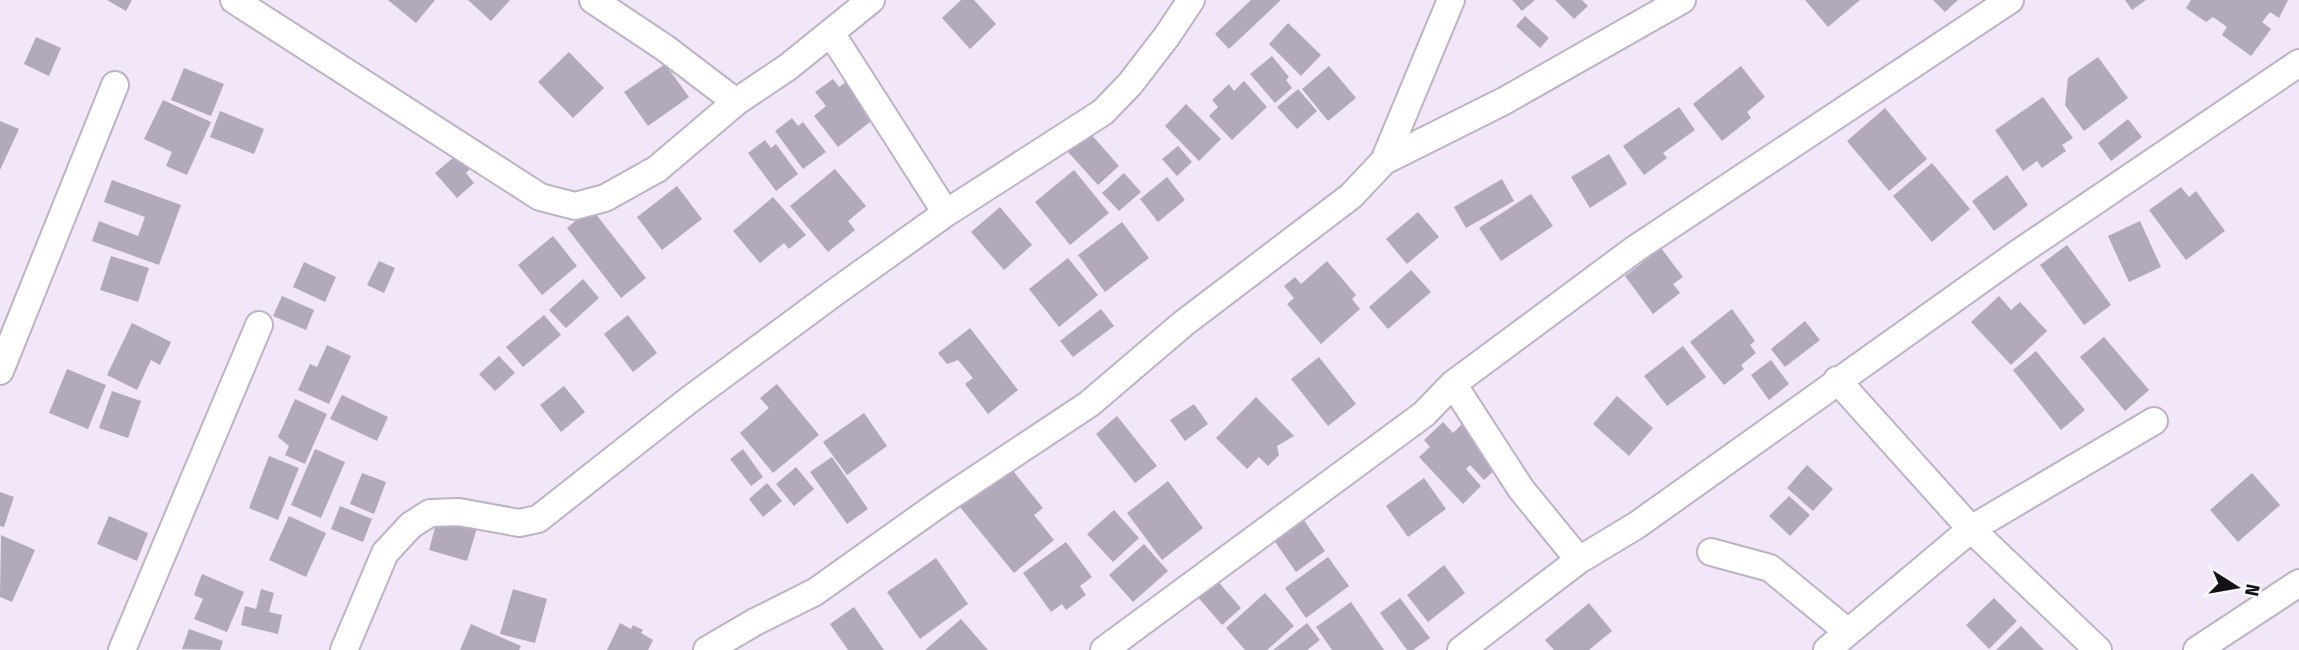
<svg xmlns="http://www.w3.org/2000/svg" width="2299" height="650" viewBox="0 0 2299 650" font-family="'Fira Sans Condensed',sans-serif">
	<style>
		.building { fill: #b2a9ba }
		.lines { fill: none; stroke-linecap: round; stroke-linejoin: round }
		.minor-casing { stroke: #bdb3c4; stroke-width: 30 }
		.minor { stroke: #fff; stroke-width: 26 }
	</style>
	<rect width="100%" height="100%" fill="#f1e7f9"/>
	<path class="building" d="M107 0H132L126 11Z
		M388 0H435L416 23Z
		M468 0H510L491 21Z
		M961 0H974L996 24 970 49 942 18Z
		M1251 0H1281L1229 49 1215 34Z
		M1512 0H1535L1522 11Z
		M1555 0H1582L1588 6 1574 19Z
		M1805 0H1860L1828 27Z
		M1933 0H1958L1945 12Z
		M2125 0H2146L2132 10Z
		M2191 0H2288L2279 18 2270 12 2262 22 2271 29 2251 56 2222 35 2227 27 2213 17 2206 22 2186 8Z
		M1525 16 1549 38 1540 48 1516 26Z
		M1288 23 1321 55 1301 76 1269 44Z
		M36 37 61 48 49 76 24 64Z
		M569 52 604 88 573 118 538 82Z
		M1272 56 1289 77 1286 80 1292 88 1275 103 1250 74Z
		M2098 57 2128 98 2084 131 2065 105 2068 78Z
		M665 64 689 97 648 126 624 92Z
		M1329 66 1356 98 1328 121 1302 89Z
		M1741 66 1765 97 1747 112 1751 118 1722 141 1693 104Z
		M184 68 224 84 211 116 171 100Z
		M851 78 879 115 838 147 814 116 826 106 815 92 833 79 839 87Z
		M1244 81 1267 107 1232 140 1209 116 1218 107 1212 100 1229 84 1234 91Z
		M1298 89 1317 111 1297 129 1277 107Z
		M2043 97 2073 138 2062 145 2066 151 2042 168 2037 161 2023 171 1995 130Z
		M163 100 211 122 187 175 166 166 172 152 144 139Z
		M1186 104 1221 139 1199 161 1165 126Z
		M1679 107 1695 130 1663 153 1667 158 1644 175 1623 146Z
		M1885 108 1927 159 1889 191 1847 141Z
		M220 111 264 129 254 154 210 137Z
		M792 118 798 126 803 122 826 152 803 169 775 131Z
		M2128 119 2142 137 2111 161 2098 143Z
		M0 121 19 129 0 170Z
		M1090 133 1119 166 1098 185 1068 152Z
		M765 140 771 148 776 144 798 174 776 191 748 153Z
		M1178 146 1192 162 1177 176 1162 159Z
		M459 153 471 168 466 173 474 183 457 198 435 173Z
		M1609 154 1627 184 1590 208 1571 177Z
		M1932 163 1970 209 1932 242 1893 196Z
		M835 169 866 206 848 221 855 230 828 252 790 206Z
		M1074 170 1109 213 1070 245 1035 202Z
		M1124 173 1141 192 1119 211 1102 193Z
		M2007 175 2028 205 1994 231 1972 201Z
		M1167 177 1185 200 1158 222 1140 199Z
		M1502 179 1514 201 1466 228 1454 207Z
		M112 180 181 205 159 265 92 241 99 221 138 236 145 217 104 202Z
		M677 186 702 219 662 250 637 217Z
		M2181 187 2189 197 2196 191 2225 231 2186 260 2149 210Z
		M1531 194 1553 226 1501 261 1479 228Z
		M773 197 806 235 789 249 784 243 760 263 733 231Z
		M1000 207 1032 245 1004 270 971 232Z
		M591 208 646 278 621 298 567 228Z
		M1418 212 1439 237 1407 264 1386 239Z
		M2140 221 2161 267 2129 282 2108 236Z
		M1122 222 1149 258 1105 292 1078 255Z
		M553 236 577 266 542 295 518 265Z
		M2067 245 2111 305 2084 325 2040 265Z
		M1661 248 1683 277 1673 284 1680 293 1653 314 1625 276Z
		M111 256 149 268 138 302 100 290Z
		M1068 258 1098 295 1059 327 1029 289Z
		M379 261 395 268 384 293 367 285Z
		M1327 261 1356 295 1352 299 1360 309 1321 344 1287 304 1294 298 1284 286 1295 277 1301 284Z
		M304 262 336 277 325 302 293 287Z
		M1411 270 1431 292 1388 329 1369 307Z
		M583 279 599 298 566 328 549 310Z
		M282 296 314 310 306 330 273 316Z
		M1999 296 2011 310 2020 302 2047 331 2011 365 1971 322Z
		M1101 309 1114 326 1073 357 1060 341Z
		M1732 309 1755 341 1750 345 1756 353 1741 365 1744 369 1724 385 1690 342Z
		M544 315 561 335 523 367 506 347Z
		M628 315 657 353 633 372 604 334Z
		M1805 321 1820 340 1785 367 1771 349Z
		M132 323 171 342 160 365 151 360 137 390 107 375Z
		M970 328 1018 390 988 414 965 384 973 378 958 360 947 364 938 353Z
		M2104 337 2149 390 2125 411 2080 357Z
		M327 345 351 356 329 404 298 390 310 364 317 367Z
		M1683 346 1706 377 1667 406 1644 376Z
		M2036 351 2085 410 2061 430 2013 370Z
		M499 356 515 373 495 391 479 374Z
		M1319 357 1356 404 1328 426 1291 379Z
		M1771 360 1789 384 1769 400 1751 375Z
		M67 369 106 385 88 429 49 413Z
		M777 384 819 435 773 473 740 433 769 408 760 398Z
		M564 386 585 412 561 432 540 405Z
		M112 391 141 401 128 438 99 428Z
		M342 395 388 417 377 441 330 419Z
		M1617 396 1653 428 1629 456 1593 424Z
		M1256 397 1294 436 1277 446 1279 455 1268 466 1259 457 1247 469 1216 438Z
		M295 399 327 414 305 464 285 455 289 446 278 437Z
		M1194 404 1208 424 1185 441 1170 420Z
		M864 413 887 446 847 475 823 442Z
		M1117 416 1157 466 1135 483 1096 434Z
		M1443 422 1453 433 1464 422 1502 463 1484 480 1470 465 1466 469 1481 486 1463 504 1419 457 1430 447 1424 440Z
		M315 449 345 462 321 518 291 505Z
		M743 449 763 477 751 486 730 459Z
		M269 456 299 468 278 520 249 508Z
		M832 457 868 509 847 524 810 472Z
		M1807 465 1833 489 1813 511 1787 488Z
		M1009 466 1043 508 1034 515 1054 540 1014 573 960 507Z
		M796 467 814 489 794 506 776 484Z
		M362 473 386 482 374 514 350 504Z
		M2252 473 2280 505 2238 542 2210 510Z
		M1424 478 1446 509 1408 537 1386 506Z
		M1168 481 1203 528 1162 560 1127 513Z
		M767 483 782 501 763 517 749 499Z
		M0 492 14 497 4 527 0 526Z
		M1789 496 1810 515 1790 536 1769 516Z
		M340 506 372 519 363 542 331 529Z
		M1114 510 1139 538 1113 562 1087 534Z
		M109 516 148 533 137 561 97 544Z
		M289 516 326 533 306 577 269 560Z
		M438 516 477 528 467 561 429 550Z
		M1301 516 1325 551 1296 572 1271 536Z
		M1 535 35 550 12 602 0 597Z
		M1066 542 1092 577 1080 586 1086 595 1066 610 1062 604 1051 612 1023 573Z
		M1144 544 1168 571 1133 602 1109 575Z
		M1328 557 1349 586 1306 618 1285 588Z
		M936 558 968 604 920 639 887 592Z
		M1444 565 1465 593 1428 622 1407 595Z
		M202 574 244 592 227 632 194 619 203 599 194 595Z
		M1215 578 1241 608 1222 625 1196 595Z
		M261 589 274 593 269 612 282 615 278 634 241 625 245 606 256 609Z
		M513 589 547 599 535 643 500 634Z
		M1265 593 1294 626 1267 650H1245L1226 628Z
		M1400 598 1430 638 1413 650H1407L1380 613Z
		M1994 598 2017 621 1989 649 1966 625Z
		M1351 602 1384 650H1332L1316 627Z
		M1589 603 1612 631 1589 650H1554L1545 640Z
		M854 607 884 650H848L830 624Z
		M961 619 988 650H925Z
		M620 623 631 629 633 625 643 630 641 633 653 640 648 650H607Z
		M1307 623 1320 640 1307 650H1273Z
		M471 624 521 646 519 650H460Z
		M2021 626 2044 650H1996Z
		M189 629 223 641 220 650 182 649Z"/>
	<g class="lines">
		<defs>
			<path id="minor" d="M234 0 540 197 575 206 605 198 657 169 736 102 788 67 871 0
				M593 0 665 48 736 102
				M831 33 946 213
				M1384 161 1504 101 1682 0
				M0 371 115 85
				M1837 380 1971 529 2098 650
				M1453 384 1521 489 1579 560
				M1711 552 1770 568 1848 632
				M122 650 259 325
				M344 650 385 553 411 525 430 513 459 512 519 523 538 519 689 400 838 290 946 213 1103 112 1130 84 1167 36 1191 0
				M707 650 755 622 815 592 943 501 1089 404 1184 323 1351 196 1384 161 1451 0
				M1104 650 1424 414 1453 384 1635 249 2010 0
				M1461 650 1579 560 1637 525 2017 254 2299 63
				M1827 650 1971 529 2154 421
				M2197 650 2299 583"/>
		</defs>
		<use href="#minor" class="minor-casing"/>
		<use href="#minor" class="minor"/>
	</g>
	<g transform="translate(2236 587) rotate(101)" stroke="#fbf7fe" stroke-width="5" paint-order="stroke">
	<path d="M0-5L12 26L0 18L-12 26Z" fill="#141117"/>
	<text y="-10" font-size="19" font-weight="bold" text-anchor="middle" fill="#141117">N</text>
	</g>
</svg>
